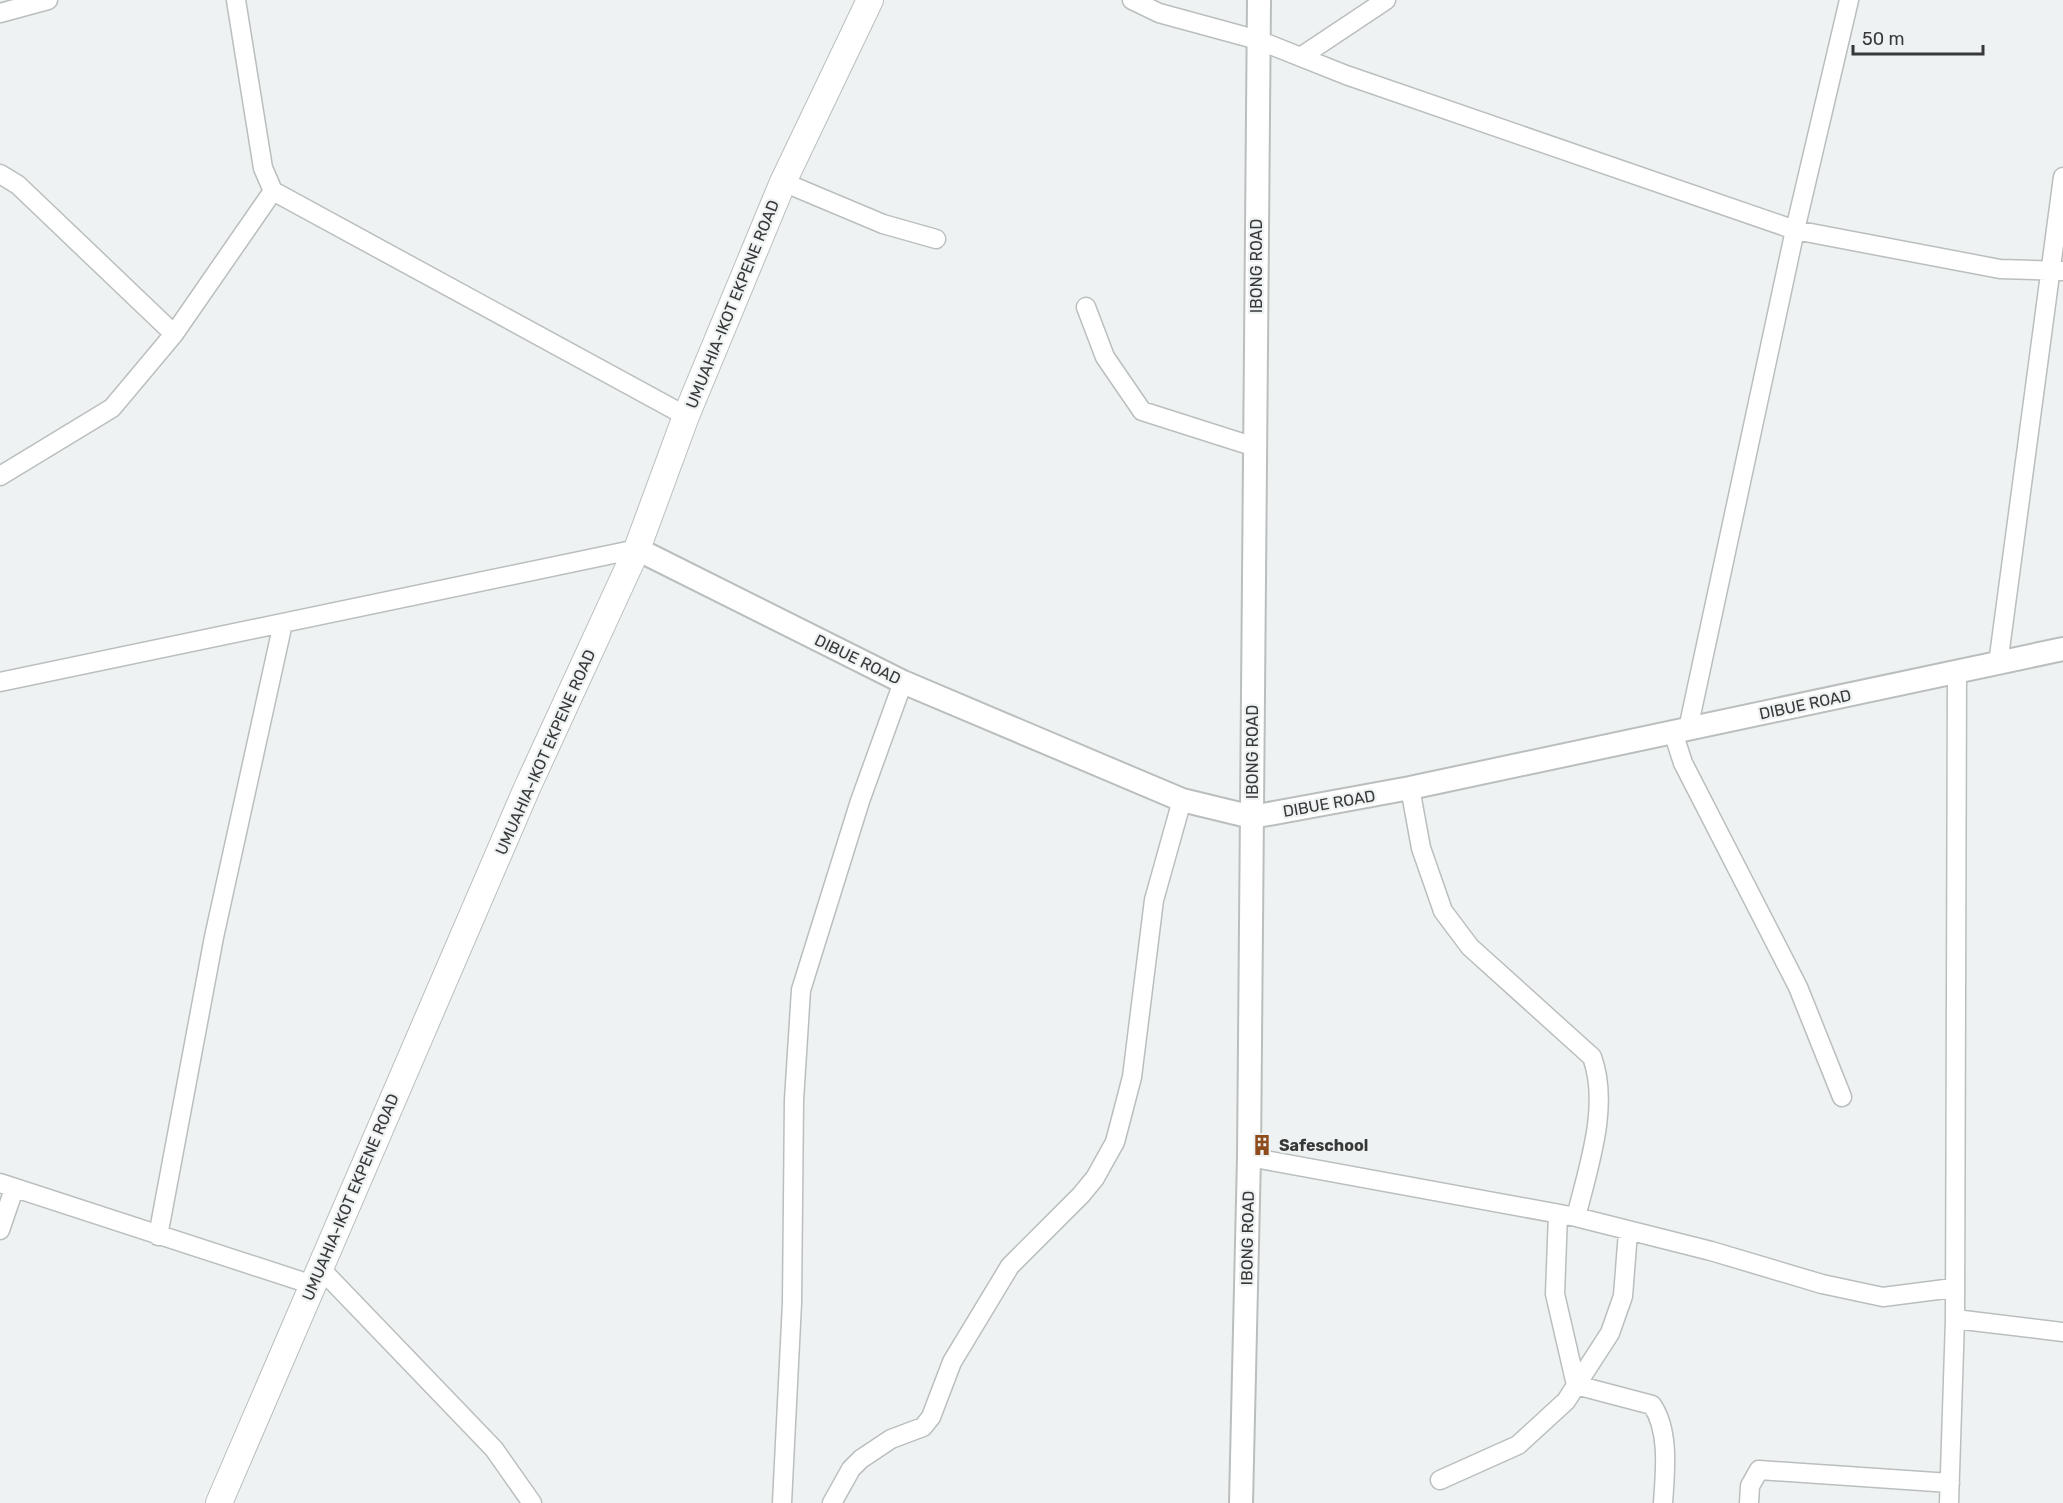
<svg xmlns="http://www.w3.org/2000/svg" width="2063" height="1503" viewBox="0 0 2063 1503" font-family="Rubik,sans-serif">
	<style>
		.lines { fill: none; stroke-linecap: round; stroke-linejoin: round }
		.minor-casing { stroke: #babfbe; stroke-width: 21 }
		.tertiary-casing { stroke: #babfbe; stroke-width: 26 }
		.secondary-casing { stroke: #babfbe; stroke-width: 28 }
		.minor { stroke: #fff; stroke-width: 18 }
		.tertiary { stroke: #fff; stroke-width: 22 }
		.secondary { stroke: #fff; stroke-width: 26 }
		.labels { text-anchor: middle; stroke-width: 4.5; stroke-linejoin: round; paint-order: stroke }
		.street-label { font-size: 16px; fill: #373938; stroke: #eef2f2 }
		.poi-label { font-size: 16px; font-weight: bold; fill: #373938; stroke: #eef2f2; text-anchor: start }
	</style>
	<rect width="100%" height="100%" fill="#eef2f2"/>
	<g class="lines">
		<defs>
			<path id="minor" d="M236 0 263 168 273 191 686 416
				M1132 0 1159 13 1258 40 1346 75 1795 230 2000 269 2063 271
				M0 13 48 0
				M1302 56 1386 0
				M0 174 18 185 174 334
				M783 182 883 224 936 239
				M1086 307 1105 357 1142 411 1255 447
				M0 476 112 408 174 334 273 191
				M1998 664 2063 177
				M0 682 637 549
				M1688 729 1795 230 1849 0
				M1673 732 1683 763 1798 987 1842 1097
				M1410 788 1421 848 1443 911 1470 947 1592 1057C1610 1106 1588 1168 1576 1217
				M1249 1157 1576 1217 1711 1251 1822 1284 1883 1297 1953 1288
				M0 1183 313 1285
				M1558 1214 1555 1294 1576 1385 1652 1405C1670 1431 1665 1473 1663 1503
				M0 1230 14 1189
				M158 1236 214 937 283 623
				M320 1268 494 1449 532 1503
				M1955 1319 2063 1332
				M1440 1480 1518 1445 1566 1401 1610 1333 1623 1296 1628 1232
				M782 1503 792 1303 794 1100 801 990 860 801 903 682
				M832 1503 851 1469 861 1459 891 1439 923 1427 931 1417 952 1362 1010 1266 1081 1195 1095 1178 1115 1142 1132 1077 1154 900 1182 800
				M1749 1503 1750 1486 1759 1470 1950 1483
				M1949 1503 1955 1319 1957 673"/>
			<path id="tertiary" d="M637 549 903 682 1182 800 1252 817 1410 788 2063 649
				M1241 1503 1249 1157 1259 0"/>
			<path id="secondary" d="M219 1503 527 788 637 549 686 416 783 182 870 0"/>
		</defs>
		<use href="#minor" class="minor-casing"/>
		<use href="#tertiary" class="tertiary-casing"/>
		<use href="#secondary" class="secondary-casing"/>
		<use href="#minor" class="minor"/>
		<use href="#tertiary" class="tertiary"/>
		<use href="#secondary" class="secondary"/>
	</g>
	<defs>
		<symbol id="building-bare" viewBox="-9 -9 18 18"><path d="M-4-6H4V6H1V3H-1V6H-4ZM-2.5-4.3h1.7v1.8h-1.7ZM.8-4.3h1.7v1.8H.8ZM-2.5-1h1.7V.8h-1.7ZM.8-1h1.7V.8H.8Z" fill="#8e4b1c" stroke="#eef2f2" stroke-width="2.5" paint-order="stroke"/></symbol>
	</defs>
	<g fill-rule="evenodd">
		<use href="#building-bare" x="1247" y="1130" width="30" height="30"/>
	</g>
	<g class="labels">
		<g class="street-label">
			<text transform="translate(1256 266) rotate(-90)" y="6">IBONG ROAD</text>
			<text transform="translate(732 304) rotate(-68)" y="6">UMUAHIA-IKOT EKPENE ROAD</text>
			<text transform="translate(858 659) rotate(26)" y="6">DIBUE ROAD</text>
			<text transform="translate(1805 704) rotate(-12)" y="6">DIBUE ROAD</text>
			<text transform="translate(545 752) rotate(-66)" y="6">UMUAHIA-IKOT EKPENE ROAD</text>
			<text transform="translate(1252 752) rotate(-90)" y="6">IBONG ROAD</text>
			<text transform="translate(1329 803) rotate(-10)" y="6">DIBUE ROAD</text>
			<text transform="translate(350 1197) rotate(-67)" y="6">UMUAHIA-IKOT EKPENE ROAD</text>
			<text transform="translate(1247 1238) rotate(-89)" y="6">IBONG ROAD</text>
		</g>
		<g class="poi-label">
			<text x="1279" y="1151">Safeschool</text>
		</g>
	</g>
	<path d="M1853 45v9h130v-9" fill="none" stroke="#373938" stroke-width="3"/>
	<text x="1862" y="45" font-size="18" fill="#373938" stroke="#eef2f2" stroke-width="4.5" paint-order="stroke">50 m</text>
</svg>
